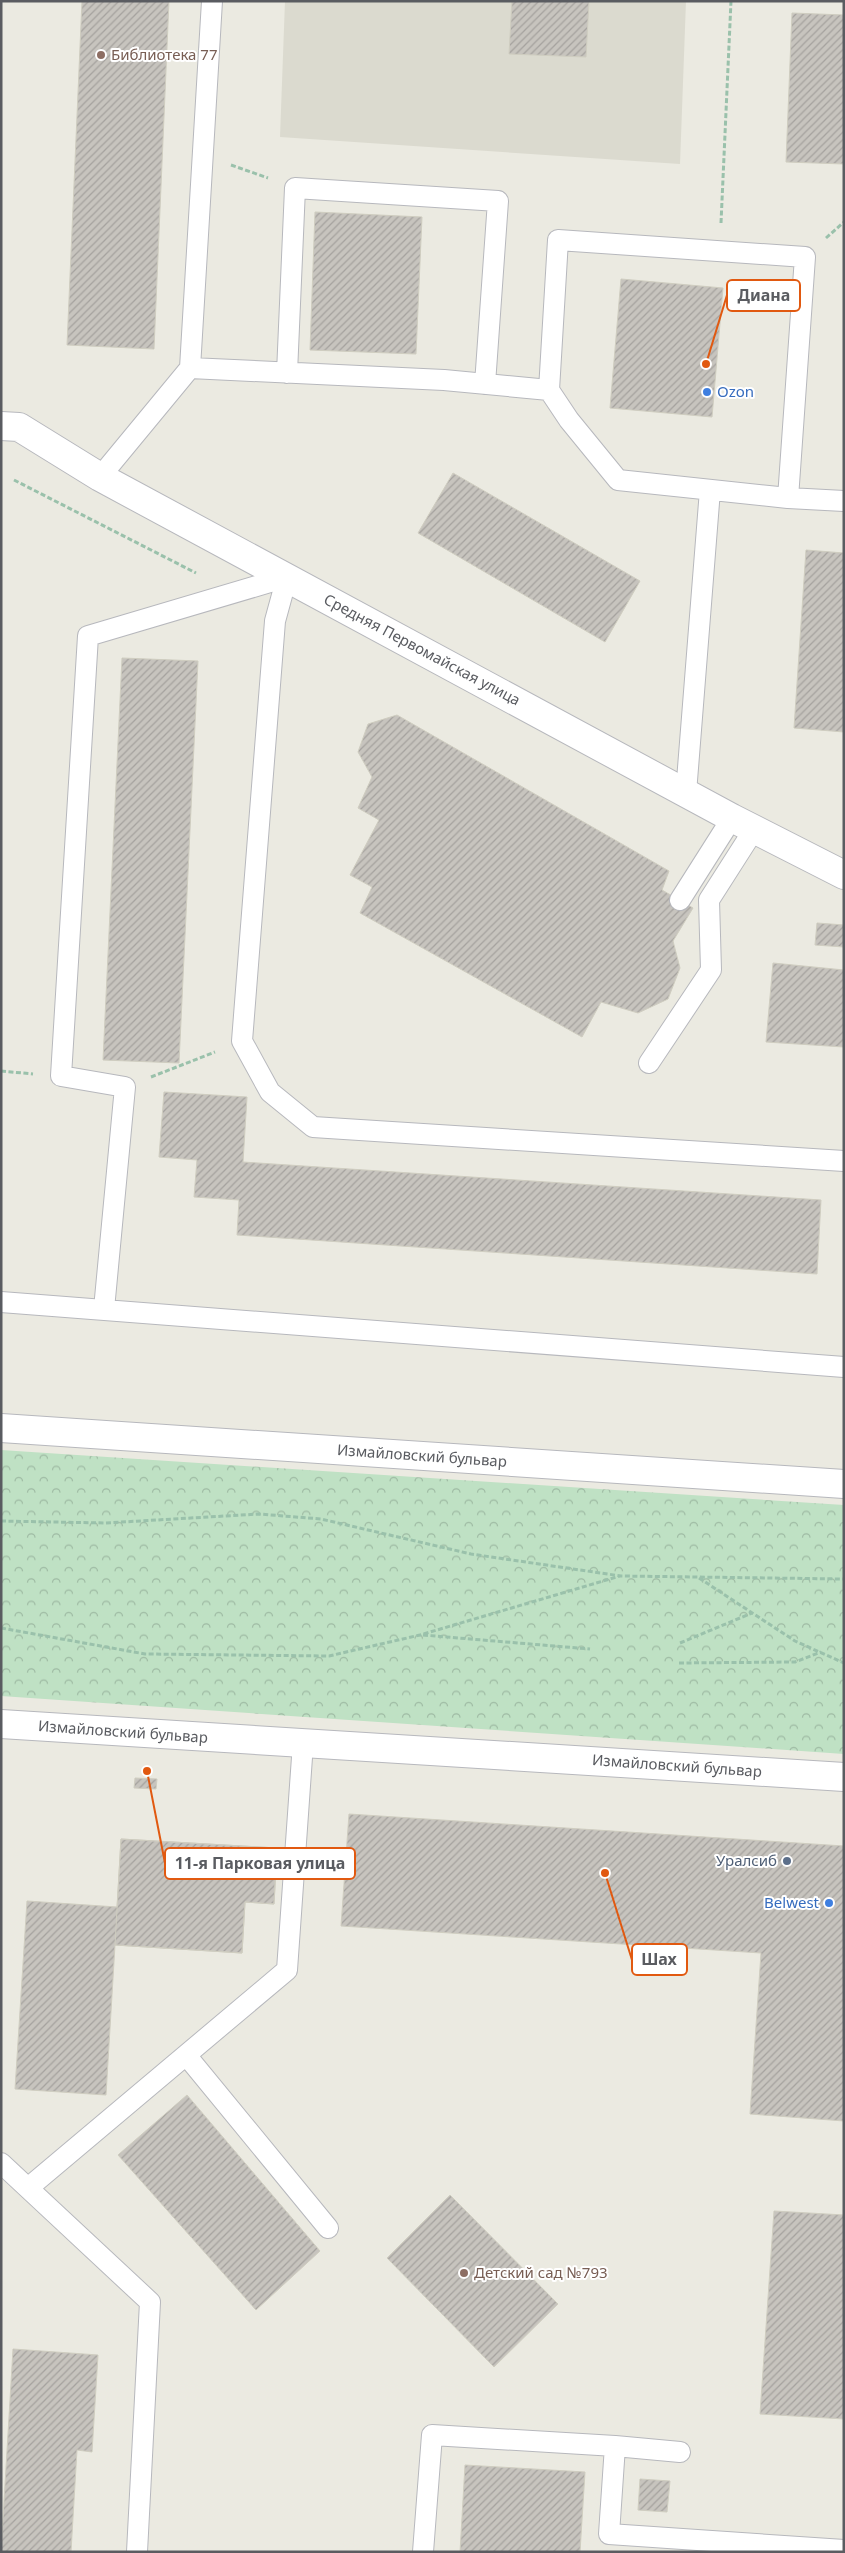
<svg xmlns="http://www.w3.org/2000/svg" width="845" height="2553" viewBox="0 0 845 2553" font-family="'Noto Sans',sans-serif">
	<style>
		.education { fill: #dbdacf }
		.forest { fill: url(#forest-crowns) }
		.building { fill: url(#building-hatch); stroke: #cfcdc0 }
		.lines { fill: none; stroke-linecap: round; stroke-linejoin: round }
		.service-casing { stroke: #b7b8bd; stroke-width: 22 }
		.minor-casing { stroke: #b7b8bd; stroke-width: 30 }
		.tertiary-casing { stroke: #b7b8bd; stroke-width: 30 }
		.path { stroke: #9ac1ab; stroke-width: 3; stroke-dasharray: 5 2.5; stroke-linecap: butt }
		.service { stroke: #fff; stroke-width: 20 }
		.minor { stroke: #fff; stroke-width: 28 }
		.tertiary { stroke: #fff; stroke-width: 28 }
		.education-dot { fill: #8d6e63; stroke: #fff; stroke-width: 2 }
		.shop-dot { fill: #3f7fe0; stroke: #fff; stroke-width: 2 }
		.service-dot { fill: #5c6f8a; stroke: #fff; stroke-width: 2 }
		.labels { text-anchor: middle; stroke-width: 4; stroke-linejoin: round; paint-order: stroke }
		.education-label { font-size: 15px; fill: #785e54; stroke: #fff; text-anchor: start }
		.shop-label { font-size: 15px; fill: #366cbe; stroke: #fff; text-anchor: start }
		.street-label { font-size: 15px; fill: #5a5c61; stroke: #fff }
		.service-label { font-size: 15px; fill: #4e5e75; stroke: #fff; text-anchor: end }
		.leader { fill: none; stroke: #e15910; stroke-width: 2 }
		.callout-dot { fill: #e15910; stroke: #fff; stroke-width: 2 }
		.callout { fill: #fff; stroke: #e15910; stroke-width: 2 }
		.callout-label { font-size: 16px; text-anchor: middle; font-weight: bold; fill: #5a5c61 }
	</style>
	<defs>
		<pattern id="forest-crowns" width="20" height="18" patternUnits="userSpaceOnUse" patternTransform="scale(1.25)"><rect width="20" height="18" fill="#bfe1c4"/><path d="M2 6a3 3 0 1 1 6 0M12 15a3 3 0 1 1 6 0" fill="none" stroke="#9ebaa3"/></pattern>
		<pattern id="building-hatch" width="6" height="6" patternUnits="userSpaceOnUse" patternTransform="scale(1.25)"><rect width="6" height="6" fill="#c7c4be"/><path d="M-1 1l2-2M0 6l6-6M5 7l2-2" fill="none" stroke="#a5a29e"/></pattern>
	</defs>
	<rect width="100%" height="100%" fill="#ebeae1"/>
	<path class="education" d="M285 1H686L680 164 280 137Z"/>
	<path class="forest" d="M1 1450 844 1505V1754L1 1696Z"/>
	<path class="building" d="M82 1H169L154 349 67 345Z
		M512 1H589L586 57 509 54Z
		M792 13 844 15V164L786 162Z
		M315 212 422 217 416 354 310 350Z
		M621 279 723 288 712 417 610 408Z
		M453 473 640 581 605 642 418 533Z
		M806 550 844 553V732L794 728Z
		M122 658 198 661 179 1063 103 1060Z
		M397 715 669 871 662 890 693 908 673 941 680 968 668 999 638 1013 601 1002 582 1037 360 913 372 887 350 875 379 820 358 808 372 777 358 752 368 724Z
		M817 923 844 925V947L815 945Z
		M773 963 844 970V1047L766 1042Z
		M164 1092 247 1097 243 1162 821 1200 817 1274 237 1235 239 1200 194 1197 197 1160 159 1157Z
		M135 1778 157 1779 156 1789 134 1788Z
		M349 1814 844 1846V2121L750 2114 761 1953 341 1926Z
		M121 1839 277 1848 274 1904 245 1902 242 1953 115 1945Z
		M121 1839 277 1848 274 1904 245 1902 242 1953 115 1945 106 2095 15 2089 27 1901 117 1907Z
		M187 2095 320 2251 256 2310 118 2155Z
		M450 2195 558 2304 494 2367 387 2258Z
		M774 2211 844 2215V2419L760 2414Z
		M13 2349 98 2355 92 2452 77 2450 71 2552H1Z
		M465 2465 585 2472 580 2552H460Z
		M640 2479 670 2481 667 2512 638 2510Z"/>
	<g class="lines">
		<defs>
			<path id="service" d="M190 368 444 380 549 390 569 420 618 480 788 498 844 501
				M287 373 295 188 498 201 485 384
				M549 390 558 240 805 257 788 498
				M100 477 190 368 212 1
				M287 577 275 621 242 1041 270 1092 313 1127 844 1161
				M686 793 710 490
				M680 900 732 818
				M649 1063 711 970 709 900 755 828
				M1 1302 844 1367
				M104 1309 125 1087 61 1076 88 636 287 577
				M186 2055 328 2228
				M1 2163 150 2302 137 2552
				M28 2188 287 1970 303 1743
				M615 2446 680 2452
				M423 2552 432 2435 615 2446 609 2534 844 2550"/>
			<path id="minor" d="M1 426 19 427 100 477 732 818 844 875"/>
			<path id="tertiary" d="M1 1428 844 1484
				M1 1724 844 1777"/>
		</defs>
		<use href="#service" class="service-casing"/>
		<use href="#minor" class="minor-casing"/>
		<use href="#tertiary" class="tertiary-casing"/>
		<path class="path" d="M231 165 268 178
			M721 223 731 1
			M826 238 844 222
			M14 480 196 573
			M1 1071 33 1074
			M151 1077 215 1052
			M1 1521 105 1523 259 1514 321 1519 471 1554 621 1576 844 1579
			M699 1578 795 1641 844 1663
			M1 1628 145 1654 329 1656 420 1635 620 1576
			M423 1635 590 1649
			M680 1643 752 1613
			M679 1663 795 1662 821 1652"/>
		<use href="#service" class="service"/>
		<use href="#minor" class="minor"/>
		<use href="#tertiary" class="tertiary"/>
	</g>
	<g class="education-dot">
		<circle cx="101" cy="55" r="5"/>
		<circle cx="464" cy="2273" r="5"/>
	</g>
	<g class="shop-dot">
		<circle cx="707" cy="392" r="5"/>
		<circle cx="829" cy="1903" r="5"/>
	</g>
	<circle class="service-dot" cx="787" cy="1861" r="5"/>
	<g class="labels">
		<g class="education-label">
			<text x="111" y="60">Библиотека 77</text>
			<text x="474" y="2278">Детский сад №793</text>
		</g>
		<g class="shop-label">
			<text x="717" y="397">Ozon</text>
			<text x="819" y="1908" text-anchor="end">Belwest</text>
		</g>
		<g class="street-label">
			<text transform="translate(422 650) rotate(28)" y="5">Средняя Первомайская улица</text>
			<text transform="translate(422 1456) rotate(4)" y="5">Измайловский бульвар</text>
			<text transform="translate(123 1732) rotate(4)" y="5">Измайловский бульвар</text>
			<text transform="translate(677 1766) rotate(4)" y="5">Измайловский бульвар</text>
		</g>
		<g class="service-label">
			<text x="777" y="1866">Уралсиб</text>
		</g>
	</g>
	<path class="leader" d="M706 364L727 295M147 1771L165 1863M605 1873L632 1960"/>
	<g class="callout-dot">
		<circle cx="706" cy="364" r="5"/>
		<circle cx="147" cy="1771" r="5"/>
		<circle cx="605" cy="1873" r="5"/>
	</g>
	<g class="callout">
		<rect x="727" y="280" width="73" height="31" rx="5"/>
		<rect x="165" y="1848" width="190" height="31" rx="5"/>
		<rect x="632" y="1944" width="55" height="31" rx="5"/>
	</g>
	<g class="callout-label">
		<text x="764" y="301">Диана</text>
		<text x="260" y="1869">11-я Парковая улица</text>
		<text x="659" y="1965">Шах</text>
	</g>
	<rect width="845" height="2553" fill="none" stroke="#5a5c61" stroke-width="5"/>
</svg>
